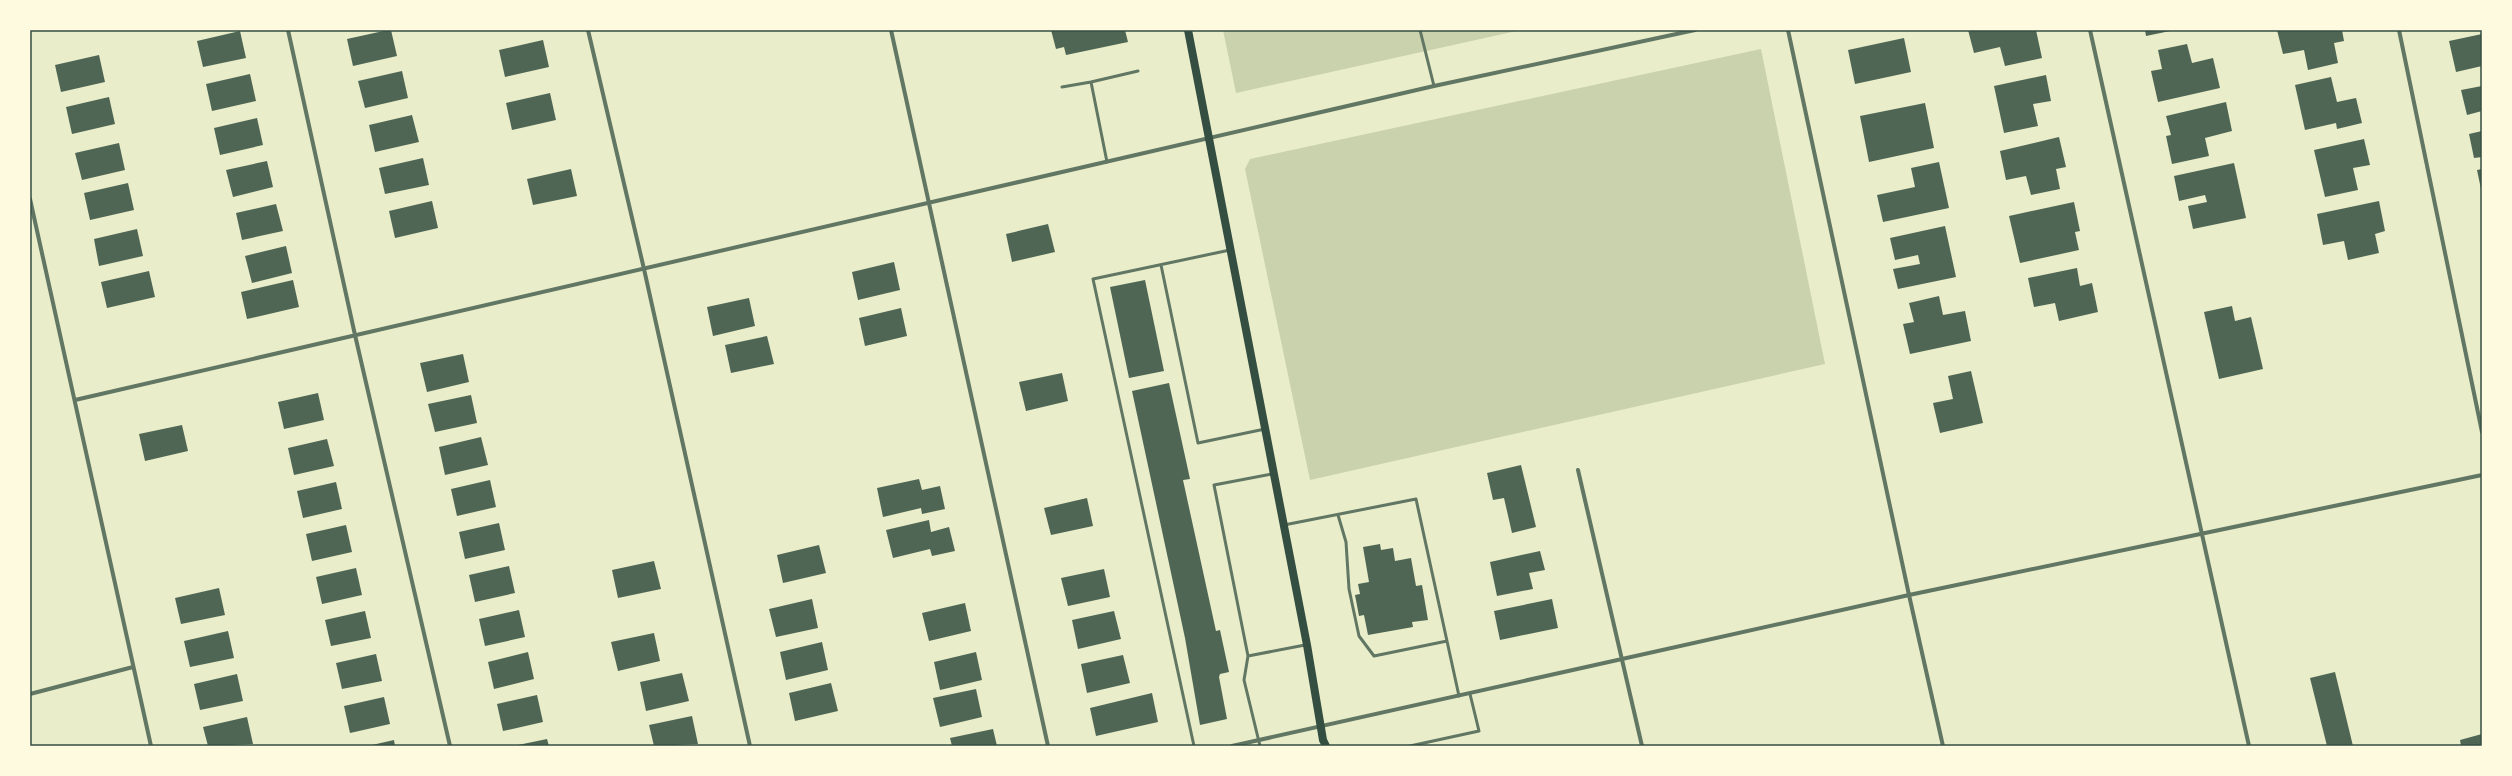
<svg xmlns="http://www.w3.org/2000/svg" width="2512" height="776" viewBox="0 0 2512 776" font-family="'Noto Sans',sans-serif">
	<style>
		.green { fill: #cad2ad }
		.building { fill: #4f6655 }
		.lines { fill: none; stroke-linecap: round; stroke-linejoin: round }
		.service { stroke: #617663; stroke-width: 3 }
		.minor { stroke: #617663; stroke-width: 4 }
		.secondary { stroke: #344e41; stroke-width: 8 }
		.neatline { fill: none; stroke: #344e41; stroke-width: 1.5 }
	</style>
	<rect width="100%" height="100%" fill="#e9edc9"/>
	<path class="green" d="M1223 30H1521L1236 93Z
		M1761 49 1825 364 1310 480 1245 169 1250 159Z"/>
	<path class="building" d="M388 30H391L397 56 353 66 347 39Z
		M1051 30H1125L1128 42 1066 55 1064 47 1056 49Z
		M1968 30H2036L2042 58 2005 66 2000 47 1974 53Z
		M2145 30H2170V31L2146 36Z
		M2277 30H2342L2344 41 2334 43 2338 63 2308 70 2304 50 2283 54Z
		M240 31 246 58 203 67 197 41Z
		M2482 34V66L2456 72 2449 41Z
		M1904 38 1911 72 1855 84 1848 50Z
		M543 40 549 67 505 77 499 50Z
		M2187 44 2192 63 2213 58 2220 88 2158 102 2151 71 2162 69 2158 50Z
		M99 55 105 82 61 92 55 65Z
		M402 71 408 98 365 108 358 81Z
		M250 74 256 101 212 111 206 84Z
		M2046 75 2051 101 2033 104 2038 126 2004 133 1994 86Z
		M2331 77 2337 102 2356 98 2362 123 2337 129 2336 123 2305 130 2295 85Z
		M2482 86V111L2467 115 2461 90Z
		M550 93 556 120 512 130 506 103Z
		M109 97 115 124 72 134 66 107Z
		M2226 102 2232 131 2205 138 2209 156 2172 164 2166 136 2171 135 2166 116Z
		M1925 103 1934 148 1869 162 1860 116Z
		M412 115 419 142 375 152 369 125Z
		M257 118 263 145 220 155 214 128Z
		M2482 131V157L2474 158 2469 134Z
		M2059 137 2066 167 2056 169 2060 189 2031 195 2026 176 2006 180 2000 151Z
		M2364 139 2370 165 2353 168 2358 190 2325 197 2314 150Z
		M119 143 125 170 82 180 75 153Z
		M423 158 429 185 385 194 379 168Z
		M267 161 273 187 233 197 226 170Z
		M1939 162 1949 208 1883 222 1877 195 1915 187 1911 168Z
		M2234 163 2246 218 2193 229 2188 206 2207 202 2205 195 2179 201 2174 176Z
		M571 169 577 196 533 205 527 179Z
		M2482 169V189H2481L2477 170Z
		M128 183 134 210 90 220 84 193Z
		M432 201 438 228 395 238 389 211Z
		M2379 201 2385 231 2375 234 2379 253 2348 260 2344 241 2323 245 2317 214Z
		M2074 202 2080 231 2075 232 2079 250 2020 263 2009 216Z
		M276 204 283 231 242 240 236 213Z
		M1048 224 1055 252 1012 262 1006 234Z
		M1945 226 1956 277 1898 289 1893 269 1920 264 1918 255 1895 260 1890 238Z
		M137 229 143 256 99 266 94 239Z
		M286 246 292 273 252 283 245 256Z
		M894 262 900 290 858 300 852 272Z
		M2077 268 2080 286 2092 283 2098 312 2059 321 2055 303 2034 307 2028 278Z
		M149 271 155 297 107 308 101 282Z
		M293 280 299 307 247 319 241 292Z
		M1145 280 1164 371 1129 378 1110 287Z
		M1939 296 1943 315 1965 311 1971 341 1910 354 1903 324 1914 322 1909 303Z
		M749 298 755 326 713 336 707 307Z
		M2232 306 2235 321 2251 317 2263 369 2219 379 2204 312Z
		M901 308 907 336 865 346 859 318Z
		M767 336 774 364 731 373 725 345Z
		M463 354 469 382 427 392 420 363Z
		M1971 371 1983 423 1940 433 1933 403 1953 399 1948 376Z
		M1062 373 1068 401 1026 411 1019 382Z
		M1169 383 1190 479 1183 480 1216 631 1220 630 1229 672 1220 674 1219 677 1227 719 1200 725 1185 638 1132 391Z
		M318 393 324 420 284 429 278 402Z
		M471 395 477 423 435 432 428 404Z
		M182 425 188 451 145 461 139 434Z
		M481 437 488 465 445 475 439 447Z
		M327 439 334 466 294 475 288 448Z
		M1521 465 1536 527 1512 533 1504 498 1493 500 1487 473Z
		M919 479 922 490 940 486 945 509 922 514 921 508 883 517 877 488Z
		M490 480 496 507 457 516 451 489Z
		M336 482 342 509 303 518 297 491Z
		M1087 498 1093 526 1051 535 1044 508Z
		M929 520 931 532 949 527 955 551 932 556 930 549 893 558 886 530Z
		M499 523 505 550 465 559 459 532Z
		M346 525 352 552 312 561 306 534Z
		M1380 544 1381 550 1393 548 1395 561 1411 558 1416 586 1422 585 1428 620 1412 622 1413 627 1368 635 1364 615 1359 616 1355 595 1360 594 1358 584 1369 582 1363 547Z
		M819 545 826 573 783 583 777 555Z
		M1540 551 1545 570 1529 573 1533 589 1497 596 1490 562Z
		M654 561 661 589 618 598 612 570Z
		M509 566 515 593 475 602 469 575Z
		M356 568 362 595 322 604 316 577Z
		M1104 569 1110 597 1068 606 1061 578Z
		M219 588 225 615 181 624 175 598Z
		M812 599 818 628 776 637 769 609Z
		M1552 599 1558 628 1500 640 1494 611Z
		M965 603 971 631 929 641 922 613Z
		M519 610 525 637 485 646 479 619Z
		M365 611 371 638 331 646 325 620Z
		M1114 611 1121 639 1078 649 1072 620Z
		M228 631 234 658 190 667 184 641Z
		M654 633 660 661 618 671 611 642Z
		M822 642 828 670 786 680 780 652Z
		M528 652 534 679 494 689 488 662Z
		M976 652 982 680 940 690 934 662Z
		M376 654 382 681 342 689 336 663Z
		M1123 655 1130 683 1087 693 1081 664Z
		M2335 672 2353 746H2327L2310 678Z
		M682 673 689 701 646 711 640 682Z
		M237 674 243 701 200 710 194 684Z
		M831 683 838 711 795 721 789 693Z
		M976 689 982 717 940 727 933 698Z
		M1152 693 1158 722 1096 736 1090 708Z
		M537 695 543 722 503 731 497 704Z
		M384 697 390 724 350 733 344 706Z
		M692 716 698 744 654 746 649 725Z
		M247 717 253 744 208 746 203 727Z
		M993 729 997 746H952L950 738Z
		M2482 734V746H2461L2460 740Z
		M547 739 549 746H518V745Z
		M394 740 395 746H372V745Z"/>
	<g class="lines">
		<path class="service" d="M1420 30 1434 86
			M1062 87 1091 82
			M1107 162 1091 82 1138 71
			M1161 265 1198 443 1265 429
			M1272 474 1214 485 1248 656 1305 645
			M1338 515 1346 542 1349 589 1359 636 1374 656 1447 641
			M1284 525 1416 499 1459 696
			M1248 656 1244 680 1260 746
			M1194 746 1093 279 1230 250
			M1410 746 1479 731 1470 694"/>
		<path class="minor" d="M288 30 355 335 450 746
			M588 30 644 269 750 746
			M891 30 1048 746
			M1788 30 1909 595 1943 746
			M2090 30 2249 746
			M2399 30 2482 432
			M30 199 151 746
			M75 400 1434 86 1695 30
			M1578 470 1642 746
			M30 694 133 667
			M1232 746 1909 595 2482 475"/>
		<path class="secondary" d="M1188 30 1307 645 1323 740 1326 746"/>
	</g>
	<rect width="2512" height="776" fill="none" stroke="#fefae0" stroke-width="62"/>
	<rect x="31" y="31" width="2450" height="714" class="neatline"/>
</svg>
